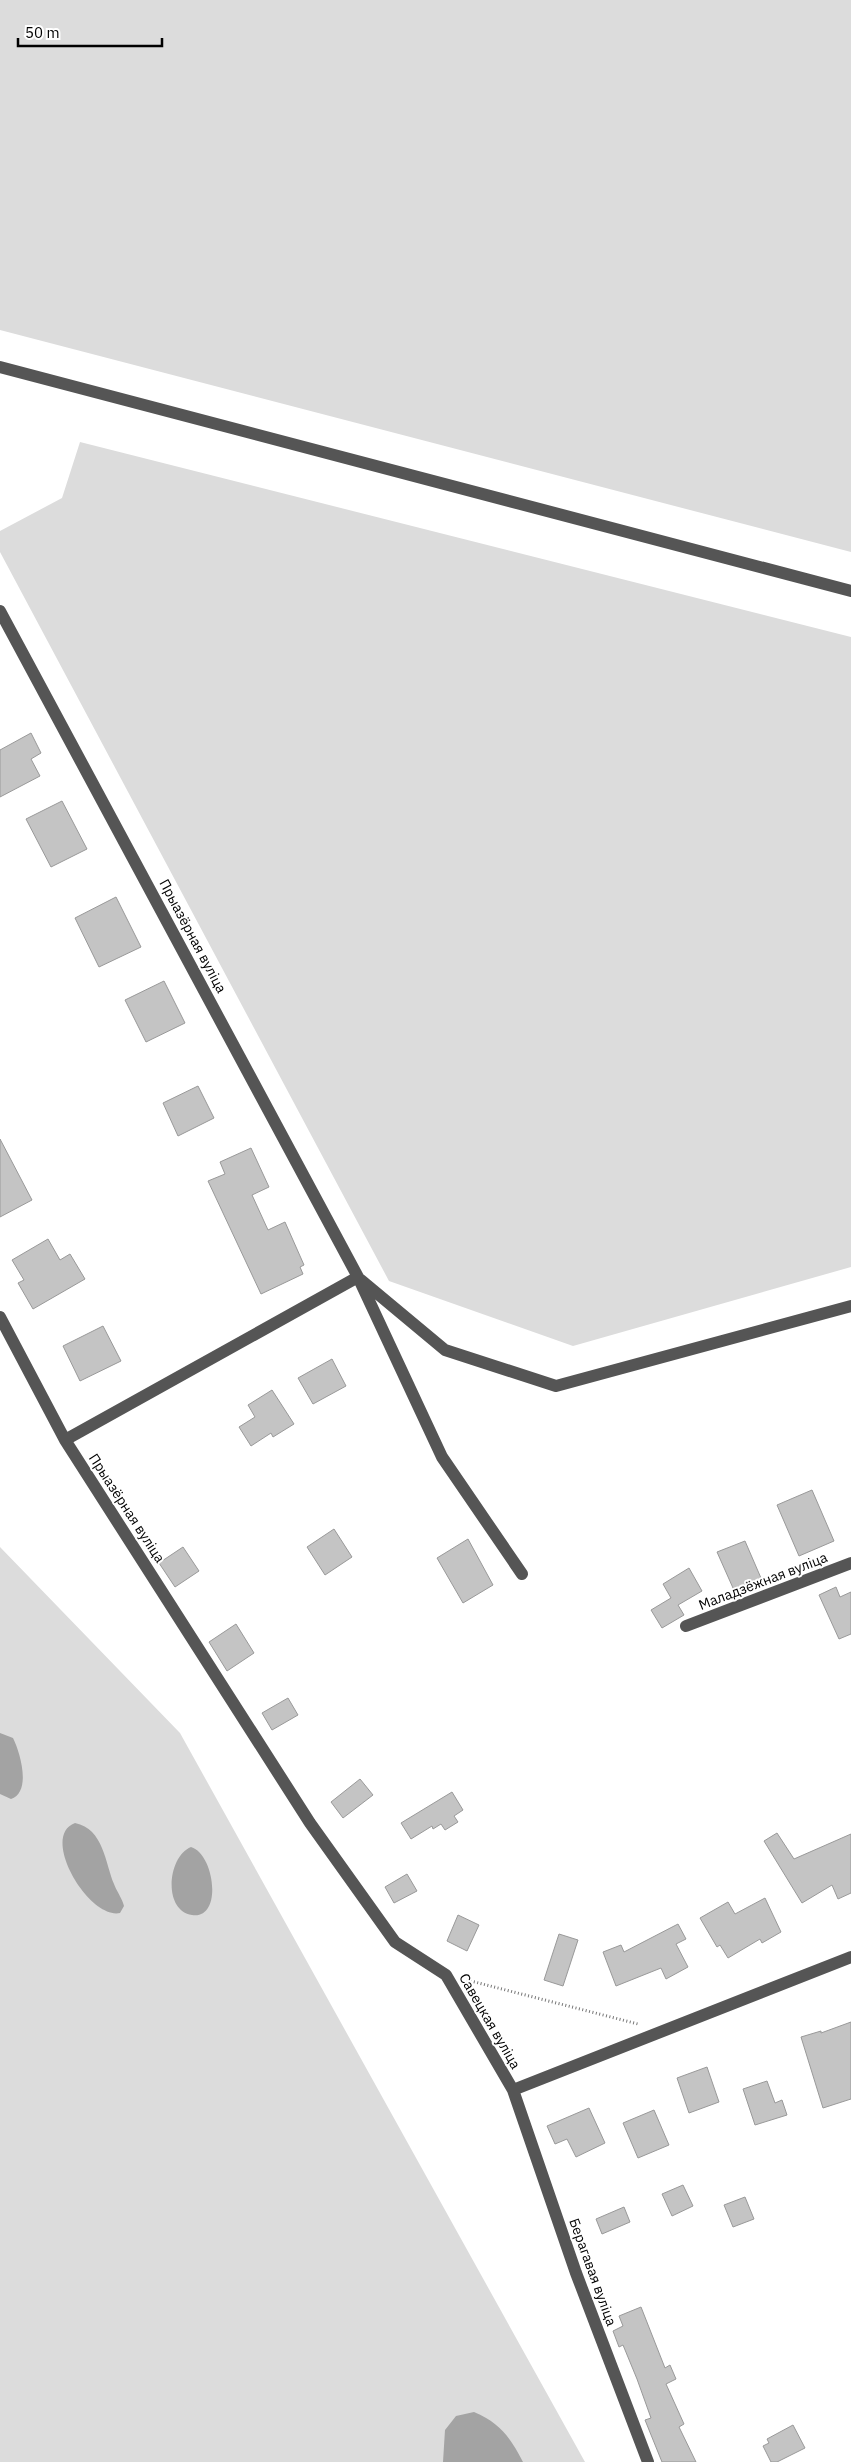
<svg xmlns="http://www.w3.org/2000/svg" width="851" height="2462" viewBox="0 0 851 2462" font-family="'IBM Plex Sans',sans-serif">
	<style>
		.green { fill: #dcdcdc }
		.water { fill: #a3a3a3 }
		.building { fill: #c4c4c4; stroke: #999 }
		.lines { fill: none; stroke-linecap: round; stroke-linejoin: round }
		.path { stroke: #777; stroke-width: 3; stroke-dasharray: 1 2.5; stroke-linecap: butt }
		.minor { stroke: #555; stroke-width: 12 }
		.labels { text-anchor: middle; stroke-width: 4; stroke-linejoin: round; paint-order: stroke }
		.street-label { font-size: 14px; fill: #000; stroke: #fff }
	</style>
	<rect width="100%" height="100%" fill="#fff"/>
	<path class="green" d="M0 0H851V552L0 330Z
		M80 442 851 637V1267L573 1346 389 1281 0 552V531L62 498Z
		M0 1547 180 1733 585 2462H0Z"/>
	<path class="water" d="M0 1733 13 1738C20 1752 32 1792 11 1799L0 1794Z
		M75 1823C104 1829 105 1863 114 1884 117 1892 122 1898 124 1906L120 1913C89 1920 39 1836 75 1823Z
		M191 1847C215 1854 223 1920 192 1915 163 1911 167 1857 191 1847Z
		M474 2412C500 2423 510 2437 523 2462H443L445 2430 456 2416Z"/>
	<path class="building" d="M31 733 41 753 31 759 40 776 0 797V750Z
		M62 801 87 849 51 867 26 819Z
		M116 897 141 947 99 967 75 918Z
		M164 981 185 1023 146 1042 125 1000Z
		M198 1086 214 1118 178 1136 163 1103Z
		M0 1139 32 1200 0 1217Z
		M251 1148 269 1187 252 1195 268 1230 285 1222 304 1265 300 1267 303 1274 261 1294 208 1181 225 1174 220 1162Z
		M48 1239 60 1260 70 1254 85 1279 33 1309 18 1283 24 1280 12 1260Z
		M103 1326 121 1361 80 1381 63 1346Z
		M332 1359 346 1386 313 1404 298 1378Z
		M272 1390 294 1424 273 1437 271 1433 251 1446 239 1427 255 1417 248 1405Z
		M812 1490 834 1541 799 1556 777 1505Z
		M334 1529 352 1557 325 1575 307 1547Z
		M468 1539 493 1585 463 1603 437 1558Z
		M745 1541 764 1585 737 1597 717 1552Z
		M183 1547 199 1571 175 1587 159 1563Z
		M689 1568 702 1591 678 1605 684 1615 662 1628 651 1610 671 1598 663 1584Z
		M836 1587 840 1597 851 1592V1634L839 1639 819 1595Z
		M236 1624 254 1653 227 1671 209 1642Z
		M288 1698 298 1715 272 1730 262 1713Z
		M360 1779 373 1795 343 1818 331 1802Z
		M452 1792 463 1810 454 1816 458 1822 445 1830 441 1824 433 1829 432 1826 411 1839 401 1823Z
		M777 1833 794 1859 851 1834V1893L838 1899 832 1885 802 1903 764 1841Z
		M407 1874 417 1891 394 1903 385 1887Z
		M765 1898 781 1932 762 1943 760 1939 728 1958 720 1945 717 1947 700 1918 728 1902 735 1914Z
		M458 1915 479 1925 467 1951 447 1941Z
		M678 1924 686 1939 676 1944 688 1967 666 1979 661 1968 616 1986 603 1952 621 1945 624 1952Z
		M559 1934 578 1940 563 1986 544 1980Z
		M851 2022V2099L823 2108 801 2037 821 2031V2033Z
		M707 2067 719 2102 689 2113 677 2078Z
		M767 2081 775 2103 782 2100 787 2115 755 2125 743 2089Z
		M589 2108 605 2143 576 2157 567 2139 555 2144 547 2126Z
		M654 2110 669 2145 638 2158 623 2123Z
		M683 2185 693 2206 672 2216 662 2194Z
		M745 2197 754 2219 733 2227 724 2205Z
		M624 2207 630 2222 602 2234 596 2219Z
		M641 2307 665 2368 670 2365 676 2379 666 2384 684 2424 679 2427 696 2462H662L645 2420 651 2418 637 2379 623 2345 619 2347 613 2331 623 2326 619 2316Z
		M793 2425 805 2448 777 2462H771L763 2446 769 2443 767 2439Z"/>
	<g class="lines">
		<path class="path" d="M467 1980 638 2024"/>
		<path class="minor" d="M0 367 851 591
			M0 611 358 1277 442 1457 522 1574
			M361 1280 445 1350 556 1386 851 1306
			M0 1317 65 1440 310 1823 395 1942 446 1975 513 2090 576 2273 648 2462
			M65 1440 358 1277
			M686 1626 851 1563
			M513 2090 851 1957"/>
	</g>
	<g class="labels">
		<g class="street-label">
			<text transform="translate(193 936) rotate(62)" y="5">Прыазёрная вуліца</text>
			<text transform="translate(127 1508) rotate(57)" y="5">Прыазёрная вуліца</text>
			<text transform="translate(763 1581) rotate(-21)" y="5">Маладзёжная вуліца</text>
			<text transform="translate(490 2021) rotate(60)" y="5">Савецкая вуліца</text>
			<text transform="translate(593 2272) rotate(70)" y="5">Берагавая вуліца</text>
		</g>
	</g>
	<path d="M18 38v8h144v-8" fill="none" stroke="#000000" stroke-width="2.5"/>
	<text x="25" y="38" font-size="15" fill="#000000" stroke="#ffffff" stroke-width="4" paint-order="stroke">50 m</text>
</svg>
